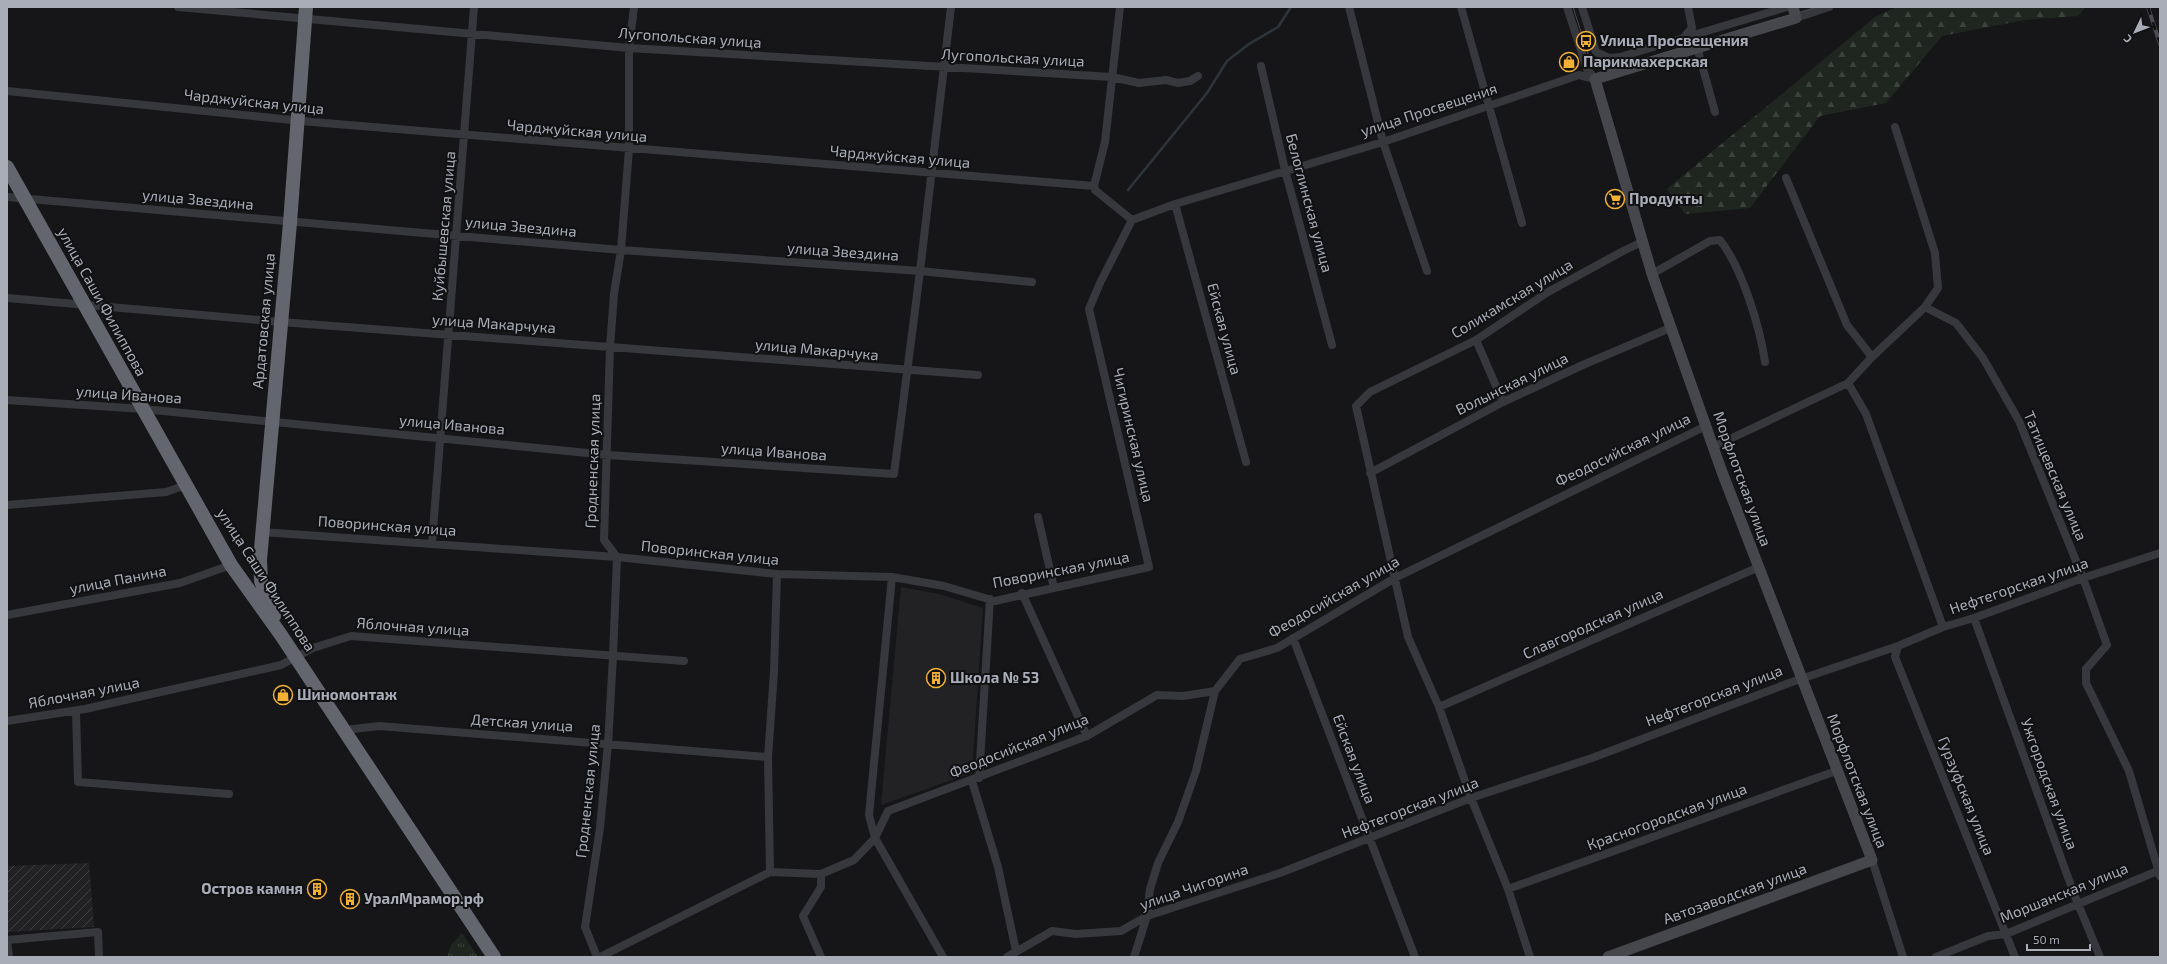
<svg xmlns="http://www.w3.org/2000/svg" width="2167" height="964" viewBox="0 0 2167 964" font-family="'Exo 2',sans-serif">
	<style>
		.built { fill: #222225 }
		.industrial { fill: url(#industrial-furrows) }
		.grass { fill: url(#grass-tufts) }
		.forest { fill: url(#forest-firs) }
		.lines { fill: none; stroke-linecap: round; stroke-linejoin: round }
		.stream { stroke: #2c353c; stroke-width: 2.5 }
		.street { stroke: #37383d; stroke-width: 8 }
		.secondary { stroke: #45474d; stroke-width: 11 }
		.highway { stroke: #63666e; stroke-width: 14 }
		.tram { stroke: #4a4c52; stroke-width: 1 }
		.rail-casing { stroke: #4a4c52; stroke-width: 4 }
		.rail { stroke: #111113; stroke-width: 2.5; stroke-dasharray: 8; stroke-linecap: butt }
		.labels { text-anchor: middle; stroke-width: 4; stroke-linejoin: round; paint-order: stroke }
		.street-label { font-size: 15px; fill: #a8adb8; stroke: #111113 }
		.poi-label { font-size: 15px; font-weight: bold; fill: #a8adb8; stroke: #111113; text-anchor: start }
	</style>
	<defs>
		<pattern id="industrial-furrows" width="10" height="10" patternUnits="userSpaceOnUse"><rect width="10" height="10" fill="#222225"/><path d="M-1 1l2-2M0 10L10 0M9 11l2-2" fill="none" stroke="#3f3f43"/></pattern>
		<pattern id="grass-tufts" width="24" height="20" patternUnits="userSpaceOnUse"><rect width="24" height="20" fill="#1e261f"/><path d="M3 7l-1-3M5 7V3M7 7l1-3M15 17l-1-3M17 17v-4M19 17l1-3" fill="none" stroke="#3c433d"/></pattern>
		<pattern id="forest-firs" width="22" height="20" patternUnits="userSpaceOnUse"><rect width="22" height="20" fill="#1e261f"/><path d="M5 1l3.5 6h-7zM16 11l3.5 6h-7z" fill="#3c433d"/></pattern>
	</defs>
	<rect width="100%" height="100%" fill="#161618"/>
	<path class="built" d="M901 587 939 594 983 608 972 773 881 805Z"/>
	<path class="industrial" d="M89 863 94 927 7 932V866Z"/>
	<path class="grass" d="M462 933 478 957H447L451 945Z"/>
	<path class="forest" d="M1897 7H2086L2078 16 2025 20 1942 36 1886 103 1820 116 1750 208 1685 214 1667 189 1875 17Z"/>
	<g class="lines">
		<path class="stream" d="M1128 190 1207 93 1227 61 1249 44 1278 27 1291 7"/>
		<path class="street" d="M178 7 629 48 1112 77 1139 83 1166 80 1178 83 1190 81 1198 76
			M1349 7 1383 142 1427 271
			M1461 7 1522 223
			M1567 7 1587 69 1595 79
			M1582 7 1596 52 1609 58 1620 57 1787 7
			M1796 18 1829 7
			M1685 36 1692 28 1688 7
			M1697 47 1715 112
			M1261 66 1285 170 1332 345
			M7 91 312 122 1094 186 1095 190 1132 220
			M1895 127 1935 253 1938 288 1925 307 1956 323 1983 358 2019 421 2083 578 2107 645 2086 669V683L2129 771 2160 876
			M1786 178 1847 325 1872 357
			M1094 186 1105 142 1120 7
			M7 197 621 250 920 271 1032 282
			M1175 204 1246 462
			M1652 274 1710 241 1720 240C1742 268 1760 327 1765 362
			M7 298 281 322 978 375
			M1476 340 1503 402
			M1848 383 1866 414 1943 627
			M7 400 143 409 608 455 894 474 920 271 951 7
			M1713 447 1848 383 1872 357 1925 307
			M1370 473 1503 402 1585 364 1670 328
			M7 505 166 492 186 485
			M1038 517 1054 588
			M262 532 617 557 777 574 892 577 944 586 995 601 1149 567 1089 309 1100 283 1132 220 1175 204 1383 142 1579 75 1595 79
			M432 543 474 7
			M892 577 869 815 875 838 943 957
			M1022 593 1087 736
			M7 615 180 583 231 565
			M1974 618 2074 894 2100 957
			M1293 638 1415 957
			M1898 646 1895 657 2015 957
			M1439 707 1759 567
			M76 711 78 782 229 794
			M7 721 85 709 281 665 313 648 351 636 684 661
			M345 730 379 726 768 757
			M979 778 990 599
			M972 781 998 867 1016 951
			M1872 860 1903 957
			M770 872 768 757 774 672 777 574
			M1508 889 1836 771
			M7 940 98 932 99 957
			M7 940 9 957
			M597 957 585 927 600 828 608 744 613 656 617 557 604 540 610 347 614 294 621 250 629 149V48L634 7
			M600 957 770 872 821 874
			M821 957 803 916 821 887V874L854 860 875 838 888 811 1087 736 1157 695 1183 696 1215 691 1240 659 1277 648 1395 578 1706 426
			M1007 957 1052 931 1076 934 1121 931 1147 916 1280 873 1471 798 1592 758 1789 683 1898 646 1943 627 1974 618 2083 578 2160 553
			M1134 957 1147 916 1150 889 1158 863 1178 822 1196 771 1215 691
			M1530 957 1508 889 1471 798 1439 707 1408 637 1356 406 1370 392 1476 340 1548 292 1625 250 1642 242
			M1936 957 1988 936 2006 934 2160 870"/>
		<path class="secondary" d="M1608 957 1872 860 1722 472 1652 274 1595 79 1796 18 1793 7"/>
		<path class="highway" d="M7 167 231 565 281 635 494 957
			M274 616 261 581 260 560 290 223 306 7"/>
		<path class="tram" d="M1573 7 1590 60 1598 67 1610 69 1817 7"/>
		<defs>
			<path id="rail" d="M2148 7 2160 44"/>
		</defs>
		<use href="#rail" class="rail-casing"/>
		<use href="#rail" class="rail"/>
	</g>
	<defs>
		<symbol id="bus-ring" viewBox="-11 -11 22 22"><circle r="9.5" fill="#111113" stroke="#f2b134" stroke-width="1.5"/><path d="M-5-6H5V4H4V6H2V4H-2V6H-4V4H-5ZM-3.5-4V0h7V-4ZM-3.5 1.2v1.5H-2V1.2ZM2 1.2v1.5H3.5V1.2Z" fill="#f2b134"/></symbol>
		<symbol id="shop-ring" viewBox="-11 -11 22 22"><circle r="9.5" fill="#111113" stroke="#f2b134" stroke-width="1.5"/><path d="M-5-2.5h2.3a2.7 3.5 0 0 1 5.4 0H5L5.5 6h-11ZM-1.5-2.5h3a1.5 2.3 0 0 0-3 0Z" fill="#f2b134"/></symbol>
		<symbol id="supermarket-ring" viewBox="-11 -11 22 22"><circle r="9.5" fill="#111113" stroke="#f2b134" stroke-width="1.5"/><path d="M-6-5.5h2.5l.6 2H6L4.5 2H-2.5L-4.4-4H-6ZM-1.5 3.2a1.3 1.3 0 1 0 .1 0ZM3 3.2a1.3 1.3 0 1 0 .1 0Z" fill="#f2b134"/></symbol>
		<symbol id="building-ring" viewBox="-11 -11 22 22"><circle r="9.5" fill="#111113" stroke="#f2b134" stroke-width="1.5"/><path d="M-4-6H4V6H1V3H-1V6H-4ZM-2.5-4.3h1.7v1.8h-1.7ZM.8-4.3h1.7v1.8H.8ZM-2.5-1h1.7V.8h-1.7ZM.8-1h1.7V.8H.8Z" fill="#f2b134"/></symbol>
	</defs>
	<g fill-rule="evenodd">
		<use href="#bus-ring" x="1575" y="30" width="22" height="22"/>
		<use href="#shop-ring" x="1558" y="51" width="22" height="22"/>
		<use href="#supermarket-ring" x="1604" y="188" width="22" height="22"/>
		<use href="#building-ring" x="925" y="667" width="22" height="22"/>
		<use href="#shop-ring" x="272" y="684" width="22" height="22"/>
		<use href="#building-ring" x="306" y="878" width="22" height="22"/>
		<use href="#building-ring" x="339" y="888" width="22" height="22"/>
	</g>
	<g class="labels">
		<g class="street-label">
			<text transform="translate(690 38) rotate(4)" y="5">Лугопольская улица</text>
			<text transform="translate(1013 58) rotate(3)" y="5">Лугопольская улица</text>
			<text transform="translate(254 102) rotate(6)" y="5">Чарджуйская улица</text>
			<text transform="translate(1429 110) rotate(-18)" y="5">улица Просвещения</text>
			<text transform="translate(577 131) rotate(5)" y="5">Чарджуйская улица</text>
			<text transform="translate(900 157) rotate(5)" y="5">Чарджуйская улица</text>
			<text transform="translate(198 200) rotate(5)" y="5">улица Звездина</text>
			<text transform="translate(1309 203) rotate(75)" y="5">Белоглинская улица</text>
			<text transform="translate(444 226) rotate(-85)" y="5">Куйбышевская улица</text>
			<text transform="translate(521 227) rotate(5)" y="5">улица Звездина</text>
			<text transform="translate(843 252) rotate(4)" y="5">улица Звездина</text>
			<text transform="translate(1512 299) rotate(-31)" y="5">Соликамская улица</text>
			<text transform="translate(102 302) rotate(61)" y="5">улица Саши Филиппова</text>
			<text transform="translate(264 321) rotate(-85)" y="5">Ардатовская улица</text>
			<text transform="translate(494 324) rotate(4)" y="5">улица Макарчука</text>
			<text transform="translate(1224 329) rotate(75)" y="5">Ейская улица</text>
			<text transform="translate(817 350) rotate(5)" y="5">улица Макарчука</text>
			<text transform="translate(1512 384) rotate(-26)" y="5">Волынская улица</text>
			<text transform="translate(129 395) rotate(4)" y="5">улица Иванова</text>
			<text transform="translate(452 425) rotate(5)" y="5">улица Иванова</text>
			<text transform="translate(1133 435) rotate(77)" y="5">Чигиринская улица</text>
			<text transform="translate(1623 450) rotate(-26)" y="5">Феодосийская улица</text>
			<text transform="translate(774 452) rotate(4)" y="5">улица Иванова</text>
			<text transform="translate(593 461) rotate(-88)" y="5">Гродненская улица</text>
			<text transform="translate(2055 476) rotate(67)" y="5">Татищевская улица</text>
			<text transform="translate(1742 479) rotate(70)" y="5">Морфлотская улица</text>
			<text transform="translate(387 526) rotate(4)" y="5">Поворинская улица</text>
			<text transform="translate(710 553) rotate(6)" y="5">Поворинская улица</text>
			<text transform="translate(1061 570) rotate(-11)" y="5">Поворинская улица</text>
			<text transform="translate(118 580) rotate(-11)" y="5">улица Панина</text>
			<text transform="translate(266 580) rotate(57)" y="5">улица Саши Филиппова</text>
			<text transform="translate(2019 586) rotate(-19)" y="5">Нефтегорская улица</text>
			<text transform="translate(1334 597) rotate(-30)" y="5">Феодосийская улица</text>
			<text transform="translate(1593 624) rotate(-24)" y="5">Славгородская улица</text>
			<text transform="translate(413 627) rotate(4)" y="5">Яблочная улица</text>
			<text transform="translate(84 693) rotate(-11)" y="5">Яблочная улица</text>
			<text transform="translate(1714 696) rotate(-21)" y="5">Нефтегорская улица</text>
			<text transform="translate(522 723) rotate(4)" y="5">Детская улица</text>
			<text transform="translate(1019 746) rotate(-22)" y="5">Феодосийская улица</text>
			<text transform="translate(1354 759) rotate(69)" y="5">Ейская улица</text>
			<text transform="translate(1857 781) rotate(69)" y="5">Морфлотская улица</text>
			<text transform="translate(2049 784) rotate(70)" y="5">Ужгородская улица</text>
			<text transform="translate(588 791) rotate(-84)" y="5">Гродненская улица</text>
			<text transform="translate(1966 796) rotate(68)" y="5">Гурзуфская улица</text>
			<text transform="translate(1410 808) rotate(-21)" y="5">Нефтегорская улица</text>
			<text transform="translate(1667 817) rotate(-20)" y="5">Красногородская улица</text>
			<text transform="translate(1194 887) rotate(-19)" y="5">улица Чигорина</text>
			<text transform="translate(2064 893) rotate(-22)" y="5">Моршанская улица</text>
			<text transform="translate(1735 894) rotate(-20)" y="5">Автозаводская улица</text>
		</g>
		<g class="poi-label">
			<text x="1600" y="46">Улица Просвещения</text>
			<text x="1583" y="67">Парикмахерская</text>
			<text x="1629" y="204">Продукты</text>
			<text x="950" y="683">Школа № 53</text>
			<text x="297" y="700">Шиномонтаж</text>
			<text x="303" y="894" text-anchor="end">Остров камня</text>
			<text x="364" y="904">УралМрамор.рф</text>
		</g>
	</g>
	<rect width="2167" height="964" fill="none" stroke="#a8adb8" stroke-width="16"/>
	<g transform="translate(2135 32) rotate(227)" stroke="#111113" stroke-width="3" paint-order="stroke">
	<path d="M0-3L7 15L0 10L-7 15Z" fill="#a8adb8"/>
	<text y="-6" font-size="11" font-weight="bold" text-anchor="middle" fill="#a8adb8">С</text>
	</g>
	<path d="M2027 944v6h63v-6" fill="none" stroke="#a8adb8" stroke-width="2"/>
	<text x="2033" y="944" font-size="12" fill="#a8adb8" stroke="#111113" stroke-width="3" paint-order="stroke">50 m</text>
</svg>
